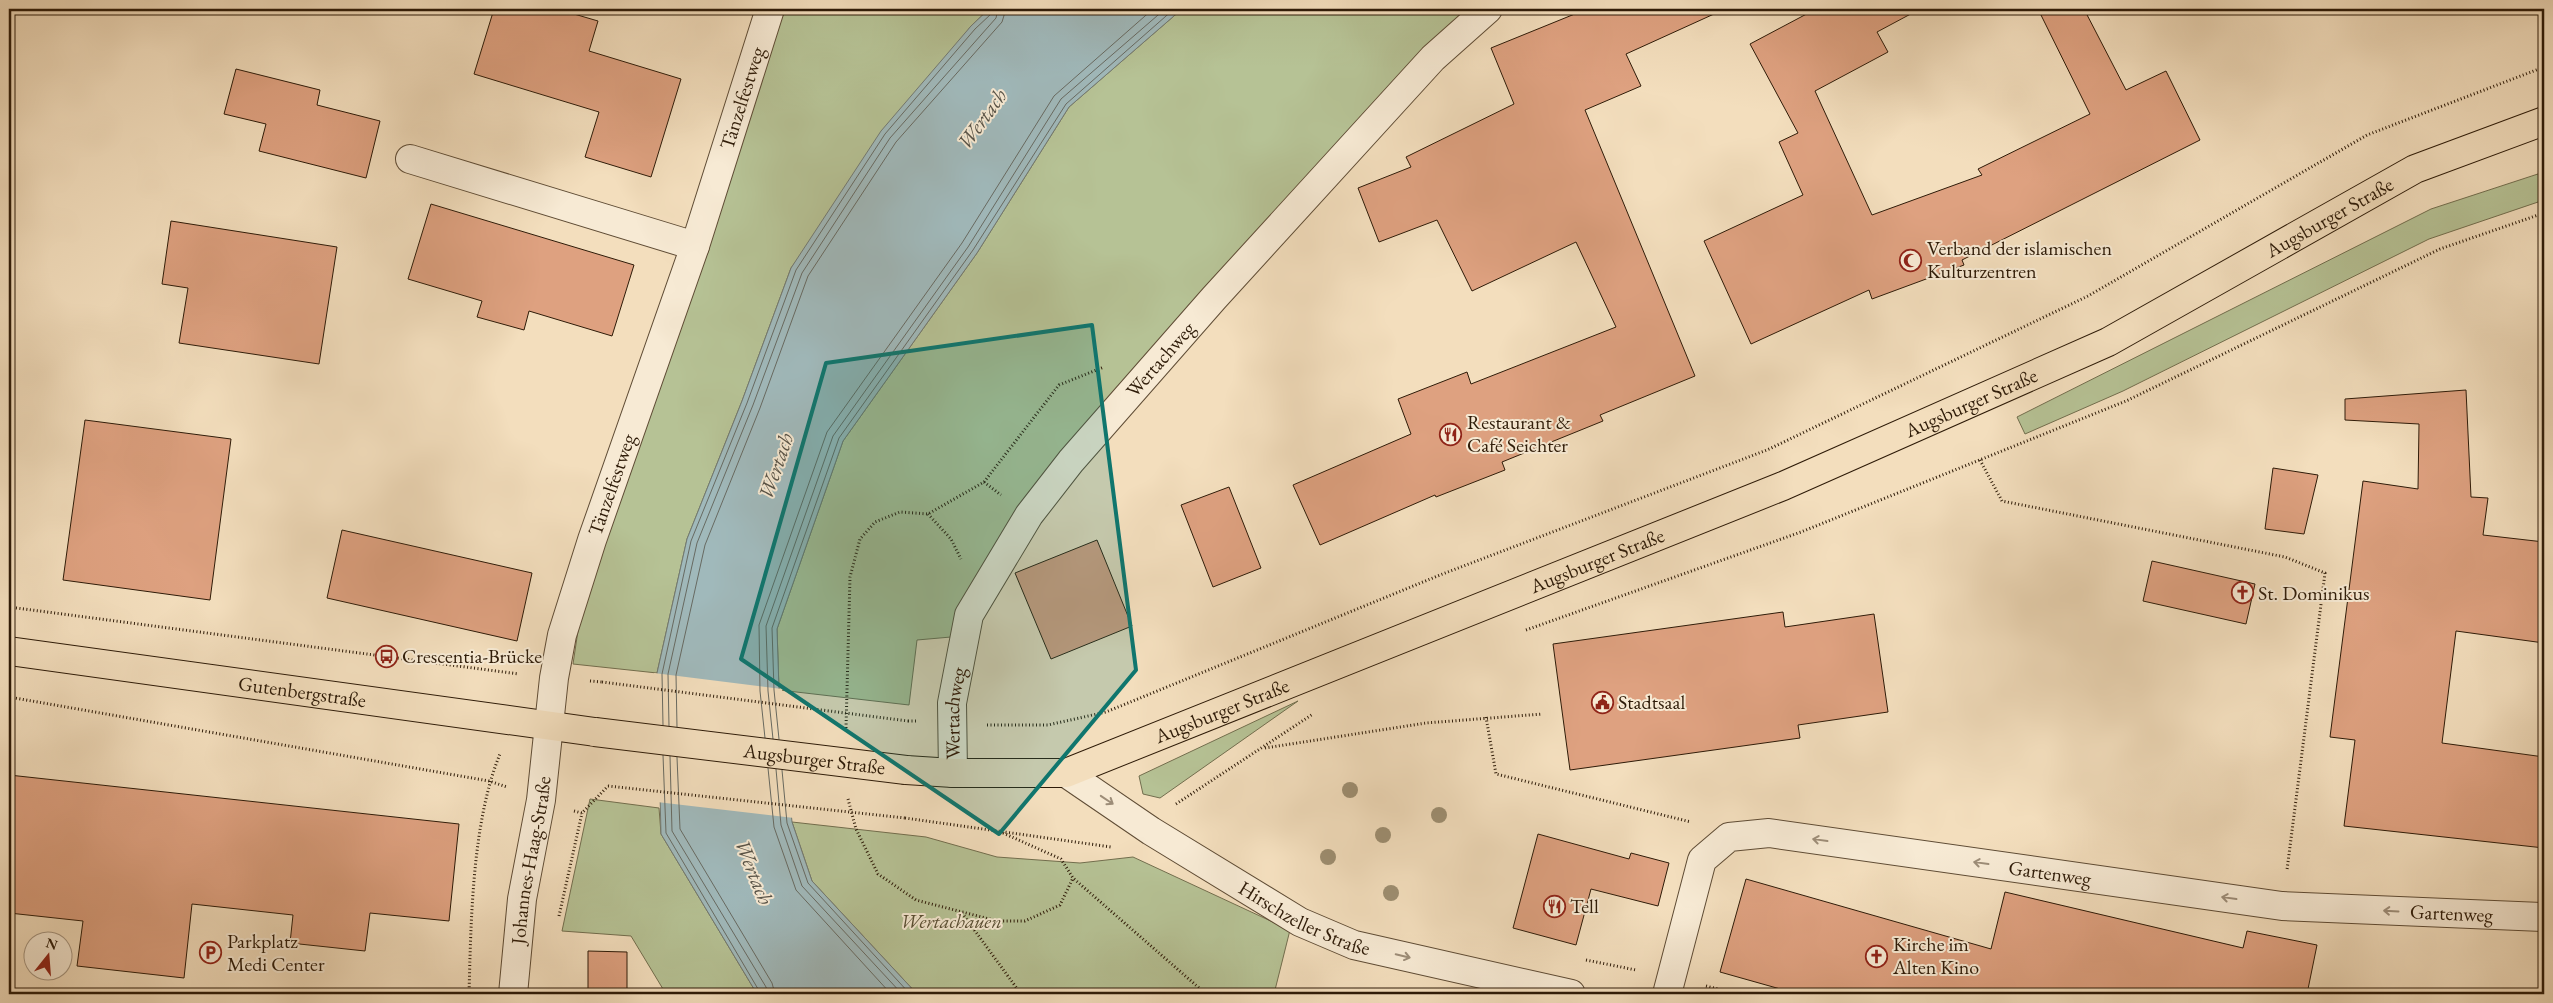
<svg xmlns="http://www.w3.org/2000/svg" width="2553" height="1003" viewBox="0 0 2553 1003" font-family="'EB Garamond',serif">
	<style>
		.green { fill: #b6c295; stroke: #726e4e }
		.water { fill: #a0b9bb; stroke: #727a73 }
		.pier { fill: #f3debd }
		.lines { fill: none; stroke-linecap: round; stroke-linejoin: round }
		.shore { stroke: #676a62; stroke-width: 1 }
		.building { fill: #dea180; stroke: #2e1b08 }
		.minor-casing { stroke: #5f4c35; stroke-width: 30 }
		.major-casing { stroke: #2e1b08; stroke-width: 30 }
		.path { stroke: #2e1b08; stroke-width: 3; stroke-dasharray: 1 2.5; stroke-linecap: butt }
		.minor { stroke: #f7ead4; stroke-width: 28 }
		.major { stroke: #f3debd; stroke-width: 28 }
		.major-bridge-casing { stroke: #2e1b08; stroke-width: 30; stroke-linecap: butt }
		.path-bridge { stroke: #2e1b08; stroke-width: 3; stroke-dasharray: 1 2.5; stroke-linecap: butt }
		.major-bridge { stroke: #f3debd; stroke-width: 28 }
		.tree { fill: #9d8e71 }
		.oneway { stroke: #9d8d78 }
		.marked { fill: #0f766e; fill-opacity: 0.2; stroke: #0f766e; stroke-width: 4; stroke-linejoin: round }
		.labels { text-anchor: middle; stroke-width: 4; stroke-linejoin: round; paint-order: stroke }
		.street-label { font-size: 20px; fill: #2e1b08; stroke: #f7ead4 }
		.poi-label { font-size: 20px; fill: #2e1b08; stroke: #f7ead4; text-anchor: start }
		.park-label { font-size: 20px; font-style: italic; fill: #574d32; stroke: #f7ead4 }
		.water-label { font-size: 21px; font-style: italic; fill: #565247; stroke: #f7ead4 }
	</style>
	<rect width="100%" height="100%" fill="#f3debd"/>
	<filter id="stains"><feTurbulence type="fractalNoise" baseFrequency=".004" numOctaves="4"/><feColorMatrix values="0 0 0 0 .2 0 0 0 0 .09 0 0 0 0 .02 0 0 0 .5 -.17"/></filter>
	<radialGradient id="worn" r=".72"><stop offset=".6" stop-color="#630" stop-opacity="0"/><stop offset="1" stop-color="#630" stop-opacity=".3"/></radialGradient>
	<path class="green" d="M776 9H989L971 26 791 268 742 401 687 539 657 673 573 664 579 624Z
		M1182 9H1470L1204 290 951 637 917 640 909 705 779 690 777 629 843 441 977 253 1069 107Z
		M2544 172V200L2429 239 2123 391 2025 434 2017 417 2431 209Z
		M1298 701 1160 798 1143 794 1139 776Z
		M590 799 659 808 661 834 757 994H666L631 936 562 931Z
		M792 822 926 837 997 857 1080 863 1133 857 1290 930 1274 994H917L812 881Z"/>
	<path class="water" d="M989 9H1182L1069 107 977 253 843 441 777 629 779 690 792 822 812 881 917 994H757L661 834 657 673 687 539 742 401 791 268 881 131 971 26Z"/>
	<path class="pier" d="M654 673 782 689 794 818 657 802Z"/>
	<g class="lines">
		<path class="shore" d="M663 725 662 674 691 541 747 403 796 270 885 134 975 29 991 14 992 9
			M669 726 668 674 697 543 753 405 802 273 890 138 996 18 998 9
			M677 727 676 675 705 545 760 408 808 276 896 142 1002 22 1006 9
			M765 738 760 691 759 625 827 432 962 243 1054 96 1153 9
			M773 739 768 691 766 626 833 436 968 247 1061 99 1165 9
			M779 739 774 690 772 628 839 438 973 250 1066 104 1174 9
			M663 755 666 833 761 994
			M670 756 672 831 766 987 768 994
			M677 757 680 829 772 983 775 994
			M768 768 774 827 796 890 891 994
			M776 769 781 825 802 886 902 994
			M782 770 787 823 808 883 910 994"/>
	</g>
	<path class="building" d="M494 9H557L598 21 589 51 681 79 651 177 585 157 599 112 474 74Z
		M1587 9H1725L1626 54 1641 86 1585 110 1695 376 1600 415 1603 421 1502 462 1505 470 1436 497 1435 495 1320 545 1293 485 1411 434 1398 399 1467 372 1471 384 1616 327 1576 242 1472 291 1437 220 1379 242 1358 188 1411 167 1406 157 1514 104 1491 48Z
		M1816 9H1920L1877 32 1888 52 1815 91 1872 215 1982 175 1978 169 2090 114 2038 9H2084L2126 90 2166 71 2200 140 1962 260 1964 265 1872 299 1869 290 1751 344 1704 241 1803 195 1779 142 1798 133 1750 44Z
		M236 69 320 90 317 105 380 121 366 178 259 151 266 124 224 114Z
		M431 204 634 265 612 336 529 311 524 330 477 317 482 301 408 279Z
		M171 221 337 247 319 364 179 343 188 288 162 284Z
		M2466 390 2471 497 2488 498 2483 535 2544 542V643L2456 631 2442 743 2544 757V848L2344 826 2355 740 2330 737 2363 481 2418 489 2419 424 2345 420V399Z
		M85 420 231 439 210 600 63 580Z
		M2273 468 2318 475 2304 534 2265 529Z
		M1229 487 1261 568 1213 587 1181 505Z
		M342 530 532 573 517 641 327 598Z
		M1097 540 1132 626 1051 659 1015 573Z
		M2152 561 2255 584 2246 624 2143 601Z
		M1783 612 1785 627 1874 614 1888 712 1798 725 1800 738 1570 770 1553 644Z
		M9 775 459 824 449 921 370 913 365 951 290 943 293 915 192 904 184 978 77 966 83 921 9 913Z
		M1538 834 1629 859 1631 853 1669 863 1658 906 1591 889 1576 945 1513 928Z
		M1746 879 1991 949 2005 892 2243 948 2247 931 2317 945 2307 994H1798L1720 972Z
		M588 951 627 952V994H588Z"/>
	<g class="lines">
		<defs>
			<g id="minor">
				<path d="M410 159 695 246"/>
				<path id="s1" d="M953 773 952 703 969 615 1029 515 1071 461 1214 298 1433 58 1488 9"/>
				<path id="s2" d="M1066 773 1151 831 1300 922 1354 945 1571 994"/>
				<path id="s3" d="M513 994 522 899 541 800 554 678 562 635 592 540 695 246 770 9"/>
				<path id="s4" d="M1667 994 1702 860 1729 837 1769 833 2282 906 2544 917"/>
			</g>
			<g id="major">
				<path id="s5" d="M9 651 595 732"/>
				<path id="s6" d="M906 770 953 773H1066L1783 486 2108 342 2415 169 2544 121"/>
			</g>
		</defs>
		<use href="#minor" class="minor-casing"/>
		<use href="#major" class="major-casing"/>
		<path class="path" d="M1980 460 2002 501 2285 557 2325 573 2287 870
			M984 482 1001 495
			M928 514 951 539 961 559
			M9 607 519 674
			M1526 630 1801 532 2126 401 2440 249 2544 213
			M590 681 602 682
			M9 697 489 781 507 787
			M1486 717 1496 774 1691 822
			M908 721H916
			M987 725H1048L1106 712 1440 575 1767 450 2088 296 2367 135 2544 67
			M846 728 850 577 860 539 875 522 900 512 928 514 984 482 1059 385 1104 367
			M1265 748 1426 723 1542 714
			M848 799 856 829 878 874 916 900 997 921H1025L1060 905 1073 878
			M1176 804 1313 714
			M574 811 582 813 608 786
			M905 818 1111 847
			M1003 833 1061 859 1073 878 1206 994
			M962 913 1021 994
			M559 916 582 813
			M1586 960 1636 970
			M1706 986 1738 994
			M469 994C471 921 472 822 500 754"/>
		<use href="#minor" class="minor"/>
		<use href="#major" class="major"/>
		<defs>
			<g id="major-bridge">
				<path id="s7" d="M595 732 906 770"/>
			</g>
		</defs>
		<use href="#major-bridge" class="major-bridge-casing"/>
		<path class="path-bridge" d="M602 682 908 721
			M608 786 905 818"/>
		<use href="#major-bridge" class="major-bridge"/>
	</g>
	<g class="tree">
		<circle cx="1350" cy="790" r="8"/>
		<circle cx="1439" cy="815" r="8"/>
		<circle cx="1383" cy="835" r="8"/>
		<circle cx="1328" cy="857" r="8"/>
		<circle cx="1391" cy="893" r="8"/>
	</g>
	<defs><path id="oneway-shaft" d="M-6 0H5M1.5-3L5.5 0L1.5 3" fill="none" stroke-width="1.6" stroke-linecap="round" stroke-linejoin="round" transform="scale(1.25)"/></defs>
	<g class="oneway">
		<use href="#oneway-shaft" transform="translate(1107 800) rotate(34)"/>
		<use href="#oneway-shaft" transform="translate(1820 840) rotate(-172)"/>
		<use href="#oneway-shaft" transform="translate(1981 863) rotate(-172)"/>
		<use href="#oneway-shaft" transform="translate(2229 898) rotate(-172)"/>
		<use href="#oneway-shaft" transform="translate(2391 911) rotate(-177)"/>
		<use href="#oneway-shaft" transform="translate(1403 956) rotate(13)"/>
	</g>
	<path class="marked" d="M1092 325 1136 670 999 834 741 659 826 363Z"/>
	<defs>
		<symbol id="mosque-ring" viewBox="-11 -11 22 22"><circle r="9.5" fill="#f7ead4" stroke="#8f2418" stroke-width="1.5"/><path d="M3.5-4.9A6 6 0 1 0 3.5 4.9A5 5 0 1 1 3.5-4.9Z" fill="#8f2418"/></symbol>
		<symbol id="restaurant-ring" viewBox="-11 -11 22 22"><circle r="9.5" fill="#f7ead4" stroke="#8f2418" stroke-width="1.5"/><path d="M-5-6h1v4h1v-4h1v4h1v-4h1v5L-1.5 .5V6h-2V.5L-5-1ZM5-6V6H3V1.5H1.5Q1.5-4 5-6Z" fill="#8f2418"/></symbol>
		<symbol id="church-ring" viewBox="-11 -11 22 22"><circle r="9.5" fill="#f7ead4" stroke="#8f2418" stroke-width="1.5"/><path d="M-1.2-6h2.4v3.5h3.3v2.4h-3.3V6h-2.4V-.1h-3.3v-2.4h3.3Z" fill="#8f2418"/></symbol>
		<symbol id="bus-ring" viewBox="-11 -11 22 22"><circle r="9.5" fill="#f7ead4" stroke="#8f2418" stroke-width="1.5"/><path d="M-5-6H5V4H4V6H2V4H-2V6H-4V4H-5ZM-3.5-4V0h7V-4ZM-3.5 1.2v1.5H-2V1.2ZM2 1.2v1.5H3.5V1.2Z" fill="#8f2418"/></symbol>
		<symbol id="civic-ring" viewBox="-11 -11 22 22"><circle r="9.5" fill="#f7ead4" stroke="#8f2418" stroke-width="1.5"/><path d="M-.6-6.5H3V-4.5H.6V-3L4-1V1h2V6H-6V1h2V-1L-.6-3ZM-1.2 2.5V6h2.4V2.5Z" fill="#8f2418"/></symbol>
		<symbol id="parking-ring" viewBox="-11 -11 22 22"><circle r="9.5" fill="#f7ead4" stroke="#8f2418" stroke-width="1.5"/><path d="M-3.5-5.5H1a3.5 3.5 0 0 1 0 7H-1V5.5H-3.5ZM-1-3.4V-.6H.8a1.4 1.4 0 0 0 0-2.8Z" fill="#8f2418"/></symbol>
	</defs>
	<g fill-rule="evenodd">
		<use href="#mosque-ring" x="1898" y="248" width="25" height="25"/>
		<use href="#restaurant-ring" x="1438" y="422" width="25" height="25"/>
		<use href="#church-ring" x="2230" y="580" width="25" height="25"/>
		<use href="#bus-ring" x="374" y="644" width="25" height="25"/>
		<use href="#civic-ring" x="1590" y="690" width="25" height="25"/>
		<use href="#restaurant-ring" x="1542" y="894" width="25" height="25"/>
		<use href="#parking-ring" x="198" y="940" width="25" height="25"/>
		<use href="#church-ring" x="1864" y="944" width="25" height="25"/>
	</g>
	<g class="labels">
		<g class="street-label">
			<text dy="7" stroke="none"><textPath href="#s3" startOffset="929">Tänzelfestweg</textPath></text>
			<text dy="7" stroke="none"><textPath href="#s6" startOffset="1542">Augsburger Straße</textPath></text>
			<text dy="7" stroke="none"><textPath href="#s1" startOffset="480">Wertachweg</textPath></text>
			<text dy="7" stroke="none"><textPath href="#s6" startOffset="1138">Augsburger Straße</textPath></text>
			<text dy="7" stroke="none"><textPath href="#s3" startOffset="521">Tänzelfestweg</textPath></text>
			<text dy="7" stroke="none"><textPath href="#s6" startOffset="732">Augsburger Straße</textPath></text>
			<text dy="7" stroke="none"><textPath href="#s5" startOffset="296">Gutenbergstraße</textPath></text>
			<text dy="7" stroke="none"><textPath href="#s6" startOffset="328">Augsburger Straße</textPath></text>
			<text dy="7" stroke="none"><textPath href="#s1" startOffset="60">Wertachweg</textPath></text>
			<text dy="7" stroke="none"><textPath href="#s7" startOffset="221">Augsburger Straße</textPath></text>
			<text dy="7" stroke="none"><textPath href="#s3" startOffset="135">Johannes-Haag-Straße</textPath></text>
			<text dy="7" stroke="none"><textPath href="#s4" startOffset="498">Gartenweg</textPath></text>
			<text dy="7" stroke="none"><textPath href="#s4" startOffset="902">Gartenweg</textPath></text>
			<text dy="7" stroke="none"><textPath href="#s2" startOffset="280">Hirschzeller Straße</textPath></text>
		</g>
		<g class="poi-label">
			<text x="1927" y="255">Verband der islamischen<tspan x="1927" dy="23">Kulturzentren</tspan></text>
			<text x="1467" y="429">Restaurant &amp;<tspan x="1467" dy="23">Café Seichter</tspan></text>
			<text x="2258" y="600">St. Dominikus</text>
			<text x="402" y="663">Crescentia-Brücke</text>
			<text x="1618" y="709">Stadtsaal</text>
			<text x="1570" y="913">Tell</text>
			<text x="227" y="948">Parkplatz<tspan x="227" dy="23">Medi Center</tspan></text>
			<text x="1893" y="951">Kirche im<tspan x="1893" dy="23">Alten Kino</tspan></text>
		</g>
		<g class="park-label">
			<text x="951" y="928">Wertachauen</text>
		</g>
		<g class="water-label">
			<text transform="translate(982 119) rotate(-54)" y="7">Wertach</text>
			<text transform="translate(776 466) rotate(-71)" y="7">Wertach</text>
			<text transform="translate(754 872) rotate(68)" y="7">Wertach</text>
		</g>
	</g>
	<rect width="2553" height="1003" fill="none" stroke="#f3debd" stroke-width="30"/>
	<rect x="10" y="10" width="2533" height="983" fill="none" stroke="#2e1b08" stroke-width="2.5"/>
	<rect x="15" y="15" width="2523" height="973" fill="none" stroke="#2e1b08"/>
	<g transform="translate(48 956) rotate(17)"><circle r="24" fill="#f7ead4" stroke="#a79782"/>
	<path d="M0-4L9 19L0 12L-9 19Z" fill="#8f2418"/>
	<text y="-8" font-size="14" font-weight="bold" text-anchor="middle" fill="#2e1b08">N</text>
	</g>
	<rect width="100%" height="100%" filter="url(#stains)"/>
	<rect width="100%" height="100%" fill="url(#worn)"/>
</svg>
